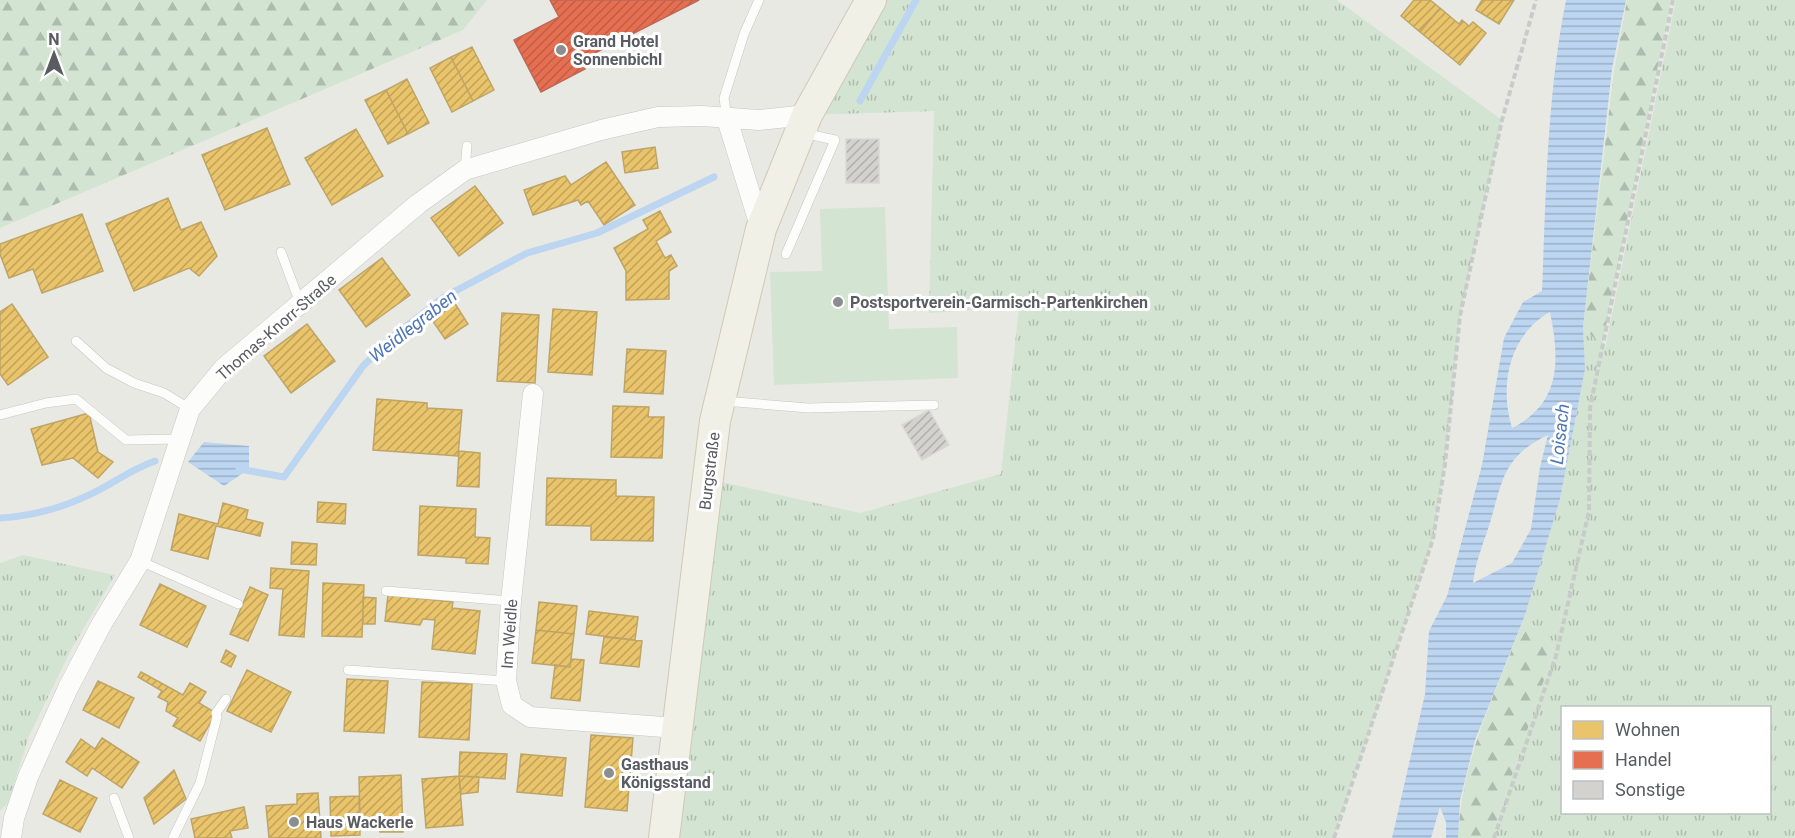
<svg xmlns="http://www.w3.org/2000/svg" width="1795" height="838" viewBox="0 0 1795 838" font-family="Roboto,sans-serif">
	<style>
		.grass { fill: url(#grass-tufts); fill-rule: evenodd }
		.forest { fill: url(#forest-firs) }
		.pitch { fill: #d3e4d2 }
		.water { fill: url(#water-rules); fill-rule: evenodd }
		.homes { fill: url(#homes-hatch); stroke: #bea567; stroke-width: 1.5 }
		.shops { fill: url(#shops-hatch); stroke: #bd6956; stroke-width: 1.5 }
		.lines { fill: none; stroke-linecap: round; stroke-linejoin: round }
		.stream { stroke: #bcd5f0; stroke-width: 7 }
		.building { fill: url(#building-hatch); stroke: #d8d7d4; stroke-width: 1.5 }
		.service-casing { stroke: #c5c5c5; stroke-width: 10 }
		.minor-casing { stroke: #c5c5c5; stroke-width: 21 }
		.primary-casing { stroke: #cecab5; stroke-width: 32 }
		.path { stroke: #c7cbc9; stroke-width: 4; stroke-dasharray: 6 3; stroke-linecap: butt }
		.service { stroke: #fcfcfb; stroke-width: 9 }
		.minor { stroke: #fcfcfb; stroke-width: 20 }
		.primary { stroke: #f1f0e7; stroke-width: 30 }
		.poi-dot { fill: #8c8d8f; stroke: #fff; stroke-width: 2 }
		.labels { text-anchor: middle; stroke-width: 6; stroke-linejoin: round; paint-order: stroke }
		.poi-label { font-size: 16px; font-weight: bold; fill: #5a5c61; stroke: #fff; text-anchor: start }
		.street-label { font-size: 16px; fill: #5a5c61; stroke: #fff }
		.water-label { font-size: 18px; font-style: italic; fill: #4f76b4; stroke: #fff }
	</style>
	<defs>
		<pattern id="grass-tufts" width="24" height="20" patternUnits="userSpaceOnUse" patternTransform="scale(1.5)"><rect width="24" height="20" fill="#d3e4d2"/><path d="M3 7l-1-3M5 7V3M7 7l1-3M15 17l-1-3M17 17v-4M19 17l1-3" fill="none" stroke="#aebcae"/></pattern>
		<pattern id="forest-firs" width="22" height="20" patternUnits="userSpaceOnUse" patternTransform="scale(1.5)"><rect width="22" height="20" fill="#d3e4d2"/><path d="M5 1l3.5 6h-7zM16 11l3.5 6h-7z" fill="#aebcae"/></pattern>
		<pattern id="water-rules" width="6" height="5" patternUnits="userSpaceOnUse" patternTransform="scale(1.5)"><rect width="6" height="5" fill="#bcd5f0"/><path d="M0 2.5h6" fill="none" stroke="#9cb0c6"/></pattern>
		<pattern id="homes-hatch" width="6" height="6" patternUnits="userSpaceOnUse" patternTransform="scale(1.5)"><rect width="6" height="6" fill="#e9c46a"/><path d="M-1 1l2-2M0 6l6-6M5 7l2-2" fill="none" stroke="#c0a25b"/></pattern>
		<pattern id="shops-hatch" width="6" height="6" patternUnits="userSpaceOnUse" patternTransform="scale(1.5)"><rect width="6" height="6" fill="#e76f51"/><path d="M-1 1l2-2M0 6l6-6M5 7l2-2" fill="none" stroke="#be5e47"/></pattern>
		<pattern id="building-hatch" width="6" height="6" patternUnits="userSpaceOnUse" patternTransform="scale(1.5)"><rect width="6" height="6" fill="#d3d2cf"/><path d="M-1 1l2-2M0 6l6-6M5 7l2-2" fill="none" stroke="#aeaeab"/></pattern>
	</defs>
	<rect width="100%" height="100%" fill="#e9e9e4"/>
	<path class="grass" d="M871 0H1337L1502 120 1460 316 1445 464 1433 539 1334 838H664L708 479 860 513 1001 474 1019 307 929 313 934 111 807 115Z
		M1676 0H1795V838H1491L1554 650 1525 615 1560 499 1585 369 1583 327 1605 349ZM1562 708H1770V812H1562Z
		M23 555 115 575 71 650 29 736 8 803 0 811V563Z"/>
	<path class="forest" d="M0 0H487L463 30 0 228Z
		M1627 0H1671L1602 346 1583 327 1614 71Z
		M1525 615 1554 650 1491 838H1458C1462 754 1497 692 1525 615Z"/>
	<path class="pitch" d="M885 207 889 329 957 327 958 378 774 385 770 272 822 271 820 209Z"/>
	<path class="water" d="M1566 0H1626L1612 69 1583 327 1585 369 1560 499 1525 615 1475 740 1460 800 1458 838H1446V822L1440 807 1431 838H1392L1425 694 1429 631 1447 596 1482 465 1504 338 1523 302 1542 291C1546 194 1547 95 1566 0ZM1550 312C1560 361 1561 403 1512 428 1499 385 1509 335 1550 312ZM1548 435 1540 467 1531 529 1512 563 1473 583C1475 564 1482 547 1488 529 1503 483 1500 458 1548 435Z
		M204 442 249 446V469L224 486 188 462Z"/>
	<path class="homes" d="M1414 0H1430L1440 8 1420 32 1401 16Z
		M1482 0H1514L1499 24 1476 10Z
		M1440 8 1459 24 1462 20 1469 26 1473 22 1486 33 1460 65 1420 32Z
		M472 47 494 90 473 101 451 57Z
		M451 57 473 101 452 112 430 68Z
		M407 79 429 123 408 134 386 90Z
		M386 90 408 134 388 144 365 100Z
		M267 128 290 184 225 210 202 155Z
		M356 129 383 176 332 205 305 158Z
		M655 147 658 168 625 173 622 152Z
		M606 162 635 205 604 225 588 201 581 205 578 200 533 215 524 190 565 176 571 185Z
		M475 186 503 223 459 256 431 218Z
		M168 198 181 230 201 222 217 256 199 276 189 268 134 291 106 224Z
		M660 211 671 232 656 241 665 258 671 255 677 266 669 271V299L626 300V271L614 248 648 229 643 220Z
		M82 214 103 271 42 293 33 269 9 278 0 254V244Z
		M382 258 410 295 366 327 339 290Z
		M454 302 468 324 445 339 430 317Z
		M12 304 48 357 8 385 0 374V312Z
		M553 309 597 312 592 375 548 372Z
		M502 313 539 315 535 383 497 381Z
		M307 324 335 361 291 393 264 356Z
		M627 349 666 351 663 394 624 392Z
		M377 399 427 403V408L462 410 458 456 373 450Z
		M613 406 649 407 648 417H664L662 458 611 457Z
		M89 413 98 452 113 462 98 478 73 458 42 465 31 429Z
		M459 451 480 453 479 487 457 486Z
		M547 478 616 480V496L654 497 653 541 591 540V526L546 525Z
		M318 502 346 504 345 524 317 522Z
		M223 503 248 510 246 519 263 523 260 536 216 526 208 559 171 550 179 514 218 524Z
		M420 506 476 509 475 537 490 538 488 564 466 563V558L418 555Z
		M292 542 317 544 316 565 291 564Z
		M271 568 309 571 304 637 279 635 283 589 270 588Z
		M323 583 364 585 362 637 322 636Z
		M160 584 206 606 187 647 140 625Z
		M250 587 268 595 248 641 230 634Z
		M388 595 453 602 452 608 480 611 475 654 432 649 435 620 423 619 420 625 385 621Z
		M363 597 376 598 375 624H363Z
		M539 602 577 606 574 634 536 630Z
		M589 611 638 617 635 640 586 634Z
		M536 630 574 634 570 667 532 663Z
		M604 637 642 641 639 667 600 663Z
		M226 650 236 656 231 667 221 662Z
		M571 659 584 660 580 701 551 698 555 665 570 667Z
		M247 670 291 692 271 732 227 711Z
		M141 672 183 695 190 683 206 692 199 703 216 713 200 741 173 726 178 718 166 711 168 702 158 697 162 691 138 677Z
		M347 679 388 681 384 733 344 731Z
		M98 681 134 698 119 728 83 710Z
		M422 682 472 684 469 740 419 737Z
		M591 735 633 738 627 811 585 807Z
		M102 738 139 762 122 788 92 768 87 776 66 762 81 739 95 749Z
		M460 752 507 754 505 779 459 776Z
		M521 754 566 758 562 796 517 792Z
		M174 770 186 799 154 824 144 798Z
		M401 775 403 832H380L379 820H360L359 777Z
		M459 776 463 825 426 828 422 779Z
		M459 776 479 777 478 792 461 794Z
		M60 780 97 798 80 832 43 814Z
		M318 793 321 838H269L266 806 297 804V794Z
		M359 796 360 835 331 836 330 797Z
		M244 807 248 828 230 831 232 838H195L191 819Z"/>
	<path class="shops" d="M550 0H699L581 60 585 69 541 92 514 40 559 17Z"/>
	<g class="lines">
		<path class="stream" d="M860 101 916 0
			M239 469 284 477 363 366 395 335 444 297 527 253 597 233 714 177
			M0 518C36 516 69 506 101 489 119 479 135 468 155 461"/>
	</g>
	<path class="building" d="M846 139H879V183H846Z
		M929 410 949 445 922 460 902 425Z"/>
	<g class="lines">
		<defs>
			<path id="service" d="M727 119 724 98 744 34 759 0
				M465 170 467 146
				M281 252 300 303
				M786 254 835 140 803 133
				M76 341 106 368 134 383 164 393 190 409
				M724 401 808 408 934 405
				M0 415 46 403 76 399 126 440 178 439
				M140 561 238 604
				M386 591 511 601
				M348 670 506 681
				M114 798 129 838
				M173 838 200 783 217 717 216 713 226 699"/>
			<path id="minor" d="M727 119 761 229
				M533 394 511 601 506 681 512 705 530 717 677 728
				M11 838 14 818 28 777 68 688 101 625 140 561 190 409 224 368 418 204 465 170 601 130 658 117 702 116 759 120 807 115"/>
			<path id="primary" d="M664 838 715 421 761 229 807 115 871 0"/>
		</defs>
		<use href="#service" class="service-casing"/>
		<use href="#minor" class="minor-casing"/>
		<use href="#primary" class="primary-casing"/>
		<path class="path" d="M1334 838 1433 539 1445 464 1460 316 1502 120 1536 0
			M1494 838 1556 656 1589 511 1590 408 1673 0"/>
		<use href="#service" class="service"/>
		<use href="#minor" class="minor"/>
		<use href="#primary" class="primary"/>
	</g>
	<g class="poi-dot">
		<circle cx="561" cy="50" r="6"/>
		<circle cx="838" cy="302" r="6"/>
		<circle cx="609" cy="773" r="6"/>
		<circle cx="294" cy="822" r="6"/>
	</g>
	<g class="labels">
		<g class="poi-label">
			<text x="573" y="47">Grand Hotel<tspan x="573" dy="18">Sonnenbichl</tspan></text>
			<text x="850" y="308">Postsportverein-Garmisch-Partenkirchen</text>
			<text x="621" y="770">Gasthaus<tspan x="621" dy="18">Königsstand</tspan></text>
			<text x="306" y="828">Haus Wackerle</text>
		</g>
		<g class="street-label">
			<text transform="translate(276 327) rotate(-41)" y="6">Thomas-Knorr-Straße</text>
			<text transform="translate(709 471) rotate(-83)" y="6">Burgstraße</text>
			<text transform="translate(509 634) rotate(-86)" y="6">Im Weidle</text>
		</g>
		<g class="water-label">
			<text transform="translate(413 326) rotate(-38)" y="6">Weidlegraben</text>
			<text transform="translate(1560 434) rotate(-84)" y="6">Loisach</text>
		</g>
	</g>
	<rect x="1561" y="706" width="210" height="108" fill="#ffffff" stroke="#bdbec0" stroke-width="1.5"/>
	<rect x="1573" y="721" width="30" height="18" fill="#e9c46a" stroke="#bdbec0" stroke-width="1.5"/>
	<text x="1615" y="736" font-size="18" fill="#5a5c61">Wohnen</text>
	<rect x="1573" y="751" width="30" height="18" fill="#e76f51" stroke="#bdbec0" stroke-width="1.5"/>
	<text x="1615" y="766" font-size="18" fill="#5a5c61">Handel</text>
	<rect x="1573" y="781" width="30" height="18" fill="#d3d2cf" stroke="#bdbec0" stroke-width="1.5"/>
	<text x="1615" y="796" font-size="18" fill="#5a5c61">Sonstige</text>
	<g transform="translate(54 54)" stroke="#ffffff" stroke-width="4.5" paint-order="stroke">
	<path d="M0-4.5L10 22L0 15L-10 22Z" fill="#5a5c61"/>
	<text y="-9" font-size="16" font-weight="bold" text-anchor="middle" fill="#5a5c61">N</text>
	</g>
</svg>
